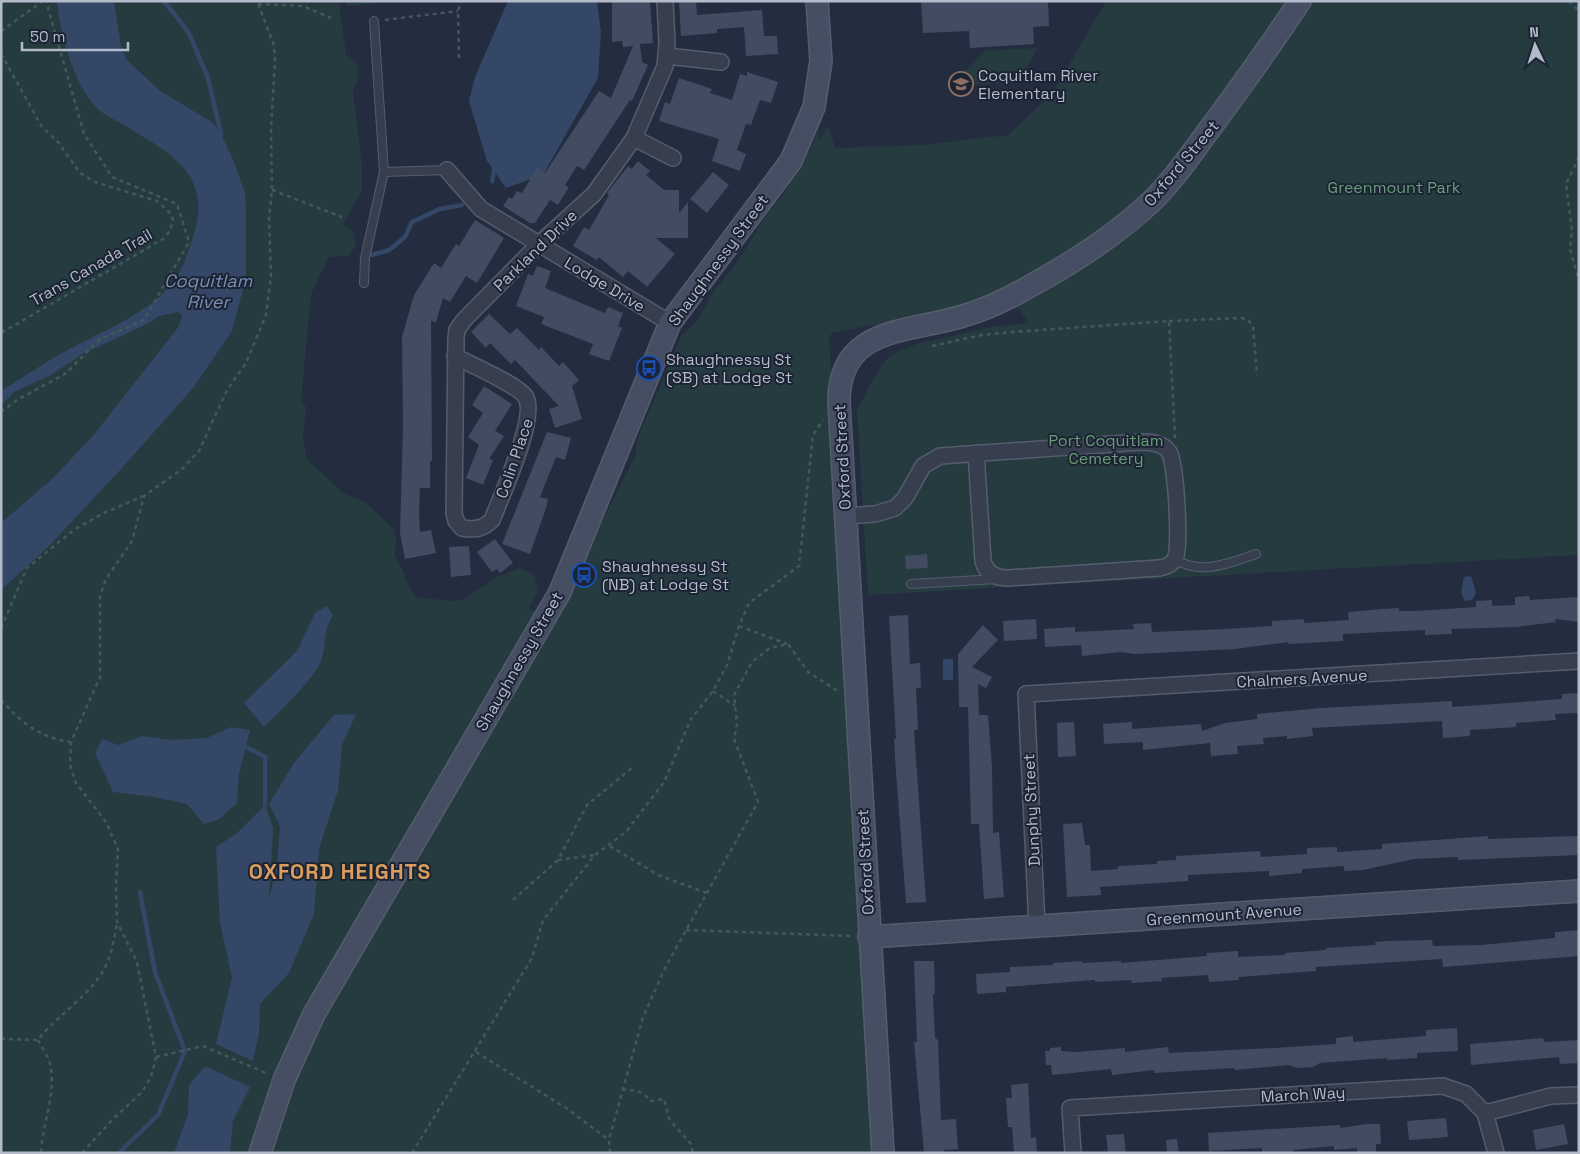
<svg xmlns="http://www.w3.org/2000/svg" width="1580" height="1154" viewBox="0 0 1580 1154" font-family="'Space Grotesk',sans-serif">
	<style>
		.green { fill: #253b40 }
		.water { fill: #354767 }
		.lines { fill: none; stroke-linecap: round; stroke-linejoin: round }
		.stream { stroke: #354767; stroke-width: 4.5 }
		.building { fill: #414c62 }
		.lane-casing { stroke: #555d6d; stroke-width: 10 }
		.street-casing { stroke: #555d6d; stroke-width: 18 }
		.secondary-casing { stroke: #555d6d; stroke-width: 24 }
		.path { stroke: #43585d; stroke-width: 2.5; stroke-dasharray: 4 4; stroke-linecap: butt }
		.lane { stroke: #373f4f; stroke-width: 8 }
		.street { stroke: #373f4f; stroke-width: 15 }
		.secondary { stroke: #454e62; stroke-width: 21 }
		.labels { text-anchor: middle; stroke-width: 4; stroke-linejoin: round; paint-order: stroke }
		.poi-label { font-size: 16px; fill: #b3baca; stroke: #1c2434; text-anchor: start }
		.street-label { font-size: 16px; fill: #b3baca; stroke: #1c2434 }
		.park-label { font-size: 16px; fill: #699c78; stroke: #1c2434 }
		.water-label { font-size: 18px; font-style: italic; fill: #798eb3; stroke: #1c2434 }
		.district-label { font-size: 21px; font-weight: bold; letter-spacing: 1px; fill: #db9d5d; stroke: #1c2434 }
	</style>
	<rect width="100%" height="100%" fill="#232d3f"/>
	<path class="green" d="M1 1H339L346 55 358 65 359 74 353 92 362 167V190L343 224 353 231 356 246 348 256 329 257 311 294 301 401 306 407 303 436 307 459 343 493 366 503 394 529 396 537 395 556 402 568 408 585 415 597 452 601 464 599 497 577 520 568 534 574 538 592 528 609 554 616 635 457 638 437 682 335 696 322 714 291 738 261 768 213 783 195 810 151 818 130 820 141 828 125 835 148 922 145 1008 135 1053 93 1106 1H1579V555L868 595 857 410 877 372 886 360 895 353 919 343 997 326 1029 323 1006 290C951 314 892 320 833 333L829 336 878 1153H1Z
		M346 1H399L346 6Z
		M1037 48 1021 79 1006 83 972 85 961 75 986 51Z"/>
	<path class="water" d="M57 1H114L121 47 127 60 159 90 213 123 221 134 234 162 245 193 246 210V273L243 289 232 331 193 388 122 468 48 547 1 590V523L51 480 92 437 177 329 183 316 178 312 159 316 147 324 84 353 51 375 14 392 1 405V391C23 378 43 363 66 351 97 334 131 321 158 298 180 279 184 264 193 237 214 174 170 153 124 125 116 120 105 116 98 109 74 86 60 34 57 1Z
		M508 1H597L601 32 598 78 543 175 506 188 487 161 469 101 475 77Z
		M1471 576 1476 593 1472 600 1465 601 1461 593 1464 577Z
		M327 606 333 615C322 632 327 647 320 663 311 682 279 712 264 727L244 703 297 651 315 613Z
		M943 659H953V680H943Z
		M356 714 342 745 338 790 319 849 314 914 289 973 260 1004 259 1033 253 1061 216 1044 232 978 220 923 216 847 236 834 265 805 273 828 269 899 277 866 280 826 269 804 294 763 334 715Z
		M231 727 250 730 239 773 237 803 218 820 204 824 187 804 154 797 113 792 95 753 102 739 118 745 142 736 171 740 207 738Z
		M205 1066 250 1087 233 1121 230 1153H174L188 1114 189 1085Z"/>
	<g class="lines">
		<path class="stream" d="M164 1 189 33 208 78 221 134 220 139
			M492 181 495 166
			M372 255 389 250 405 237 412 222 440 209 462 205
			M246 747 265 757V805
			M119 1153 158 1115 185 1051 155 972 140 892"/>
	</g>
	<path class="building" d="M612 1H650L653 43 640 44 642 62 648 65 632 101 630 100 584 170 577 166 565 185 569 187 558 205 550 200 535 223H530L503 206 509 197 512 199 517 191 522 193 537 168 545 173 599 91 611 98 633 46 623 47 622 41 612 42Z
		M679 1H696L697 15 762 10 764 36H777L778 54 746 56 744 27 717 29V33L681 36Z
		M921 1H1048L1049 26 1033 27 1034 44 970 48 969 31 923 33Z
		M747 72 778 82 771 103 760 100 751 125 746 124 737 150 746 154 740 171 712 161 719 139 659 121 665 102 670 104 679 78 712 89 710 93 732 100 740 74 747 76Z
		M638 161 650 171 646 175 664 190H679V213L688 202V238H656L675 254 647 287 628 271 623 277 599 257 597 260 573 246 584 227 589 230 609 195 607 193 628 166 632 169Z
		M713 172 729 185 707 213 690 199Z
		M475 220 504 238 477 283 466 276 450 302 443 298 436 322 431 321 432 461H430V488H420L419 513 420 532 431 530 436 553 405 559 400 533 403 428 402 337 414 295 434 263 441 268 456 244 459 246Z
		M537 266 551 271 545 288 605 313 608 307 623 313 618 326 622 328 609 361 589 354 593 344 541 324 544 317 516 306 528 274 533 276Z
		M489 314 510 334 517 328 539 350 541 347 559 366 563 362 579 380 572 386 582 419 555 428 549 409 559 406 515 360 511 364 490 343 486 348 471 332Z
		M484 386 512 404 495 431 504 436 489 459 493 460 483 485 466 478 479 445 468 437 483 413 472 405Z
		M547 432 571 438 565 460 556 457 540 497 548 499 546 508 530 554 502 544Z
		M495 539 513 563 500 573 497 569 492 572 477 552Z
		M469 546 471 575 451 577 449 547Z
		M927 554 928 568 906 569 905 556Z
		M1529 596 1530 600 1579 597V622L1555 619 1556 622 1516 627 1451 629 1452 634 1425 635V630L1343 634V641L1288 644V642L1235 649 1135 654 1121 652 1082 656 1081 645 1045 647 1044 629 1075 627V632L1134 629 1133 624 1151 623 1152 632 1225 629 1272 626V621L1304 619V623L1349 620 1348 612 1383 609 1399 608V611H1417L1476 607V601L1492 600V606L1515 605V597Z
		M908 615 910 664 920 663 921 688H916L918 730H914L926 902 906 903 896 772 894 739H896L889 616Z
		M1036 619 1037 639 1004 641 1003 621Z
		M983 625 998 640 972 667 992 677 986 688 978 684 979 715H988L992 767 993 833 999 832 1004 897 984 899 979 824H971L968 707H959L958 654Z
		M1579 693V713L1555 714 1556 720 1516 723V727L1470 730V736L1443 738 1442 721 1312 728 1313 736 1287 739V736L1263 738 1264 744 1237 746 1238 754 1211 756 1210 743 1143 750V742L1104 744 1103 724 1132 722V729L1201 724 1202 731 1225 723 1257 719V714L1321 708 1452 701V707L1481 705 1562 699V694Z
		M1074 722 1076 756 1058 757 1057 723Z
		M1082 823 1085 845H1090L1091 871 1118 869V866L1157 864V861L1176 860V856L1260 851 1261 857 1307 854V848L1337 847V852L1382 849V844L1488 836V839L1579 836V855L1458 860V857L1414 859 1363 870 1344 871V866L1302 869V873L1269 876V871L1188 875V881L1100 887 1101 895 1067 897 1063 824Z
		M1579 930V956L1443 967 1442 959 1316 967V971L1239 977V980L1209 982 1208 975 1161 978 1162 981 1132 983 1131 980 1095 982V980L1006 987V992L977 994 976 974 1010 972V967L1053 965V963L1082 961V963L1121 961V963L1207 956V953L1238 951V957L1285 955V953L1326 950V948L1376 945 1375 942 1388 941 1432 940 1433 946 1482 945 1555 938V932Z
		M914 961H934L935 994H933L935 1038 938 1040 941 1120 956 1119 958 1149 944 1150V1153H924L914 1042H917Z
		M1457 1028 1458 1051 1417 1053V1058L1387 1060V1058L1320 1063 1313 1067 1297 1068 1288 1065 1235 1070 1234 1068 1154 1073V1070L1112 1075 1111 1069 1052 1075 1051 1065H1046L1045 1051H1050V1048L1061 1047V1051L1076 1052 1125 1048V1052L1168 1047 1169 1053 1274 1048 1336 1044V1038L1353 1036V1042L1426 1036V1030Z
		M1543 1038 1544 1042 1579 1040V1063L1560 1064 1559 1057 1471 1065 1470 1044Z
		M1028 1083 1031 1138 1036 1137 1037 1153H1014L1012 1127H1008L1006 1098H1012L1011 1085Z
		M1446 1118 1448 1137 1409 1140 1407 1121Z
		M1367 1124H1380L1381 1144H1376V1153H1357V1148L1334 1150V1146L1293 1150V1152L1281 1153H1262V1148L1209 1151 1208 1133 1340 1125V1128Z
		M1564 1124 1568 1144 1536 1150 1533 1130Z
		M1124 1134 1126 1153H1108L1106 1135Z
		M1177 1139 1179 1153H1167L1166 1140Z"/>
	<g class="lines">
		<defs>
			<path id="lane" d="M374 21 384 172 447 170
				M364 283 365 258 384 172
				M1175 559C1200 576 1230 563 1256 554
				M911 584 996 579"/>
			<path id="street" d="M667 56 721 62
				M634 138 673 158
				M447 170 481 209 670 323
				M455 356C471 365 516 384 525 396 539 414 501 497 492 520 483 529 475 530 462 528L456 521 454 513 456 338 457 330 464 320 539 244 594 194 634 138 665 66 667 43 665 1
				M845 516 875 514 895 508 905 498 923 466 940 456 1141 442C1152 442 1163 443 1169 452 1176 462 1181 548 1175 559 1172 565 1165 567 1159 568L1008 578C995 578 986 573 983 561L976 453
				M1037 926 1026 694 1579 661
				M1485 1113 1551 1096 1579 1095
				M1073 1153 1070 1108 1443 1086 1466 1094 1485 1113 1496 1153"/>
			<path id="secondary" d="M869 937 1579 891
				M260 1153 284 1080 314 1014 560 592 670 323 791 161 814 107 821 61 817 1
				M883 1153 839 403C838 326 908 333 963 316 987 309 1010 298 1032 285 1074 262 1116 235 1152 201 1174 180 1191 154 1209 130 1240 88 1271 45 1300 1"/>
		</defs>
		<use href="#lane" class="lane-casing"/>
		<use href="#street" class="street-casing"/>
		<use href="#secondary" class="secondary-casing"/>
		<path class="path" d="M1569 1 1579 11
			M258 4 303 6 331 18
			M385 20 458 11
			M1 31 43 1
			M1 54 42 127 58 142 80 173 95 182 157 201 171 214 173 220 170 231 163 239 1 333
			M459 58 458 11 461 1
			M1579 157 1566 184 1572 230 1570 249 1579 281
			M272 190 342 217
			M1169 321 1241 318 1247 319 1253 326 1257 375
			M932 346 982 335 1012 332 1169 321 1175 438
			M1 412 17 400 65 374 99 340 144 320 189 242 177 204 112 177 84 134 46 1
			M739 626 787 644
			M1 628 27 568 75 529 104 513 143 496
			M713 691 735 706
			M1 700C22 723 39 737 70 742
			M610 846 658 875 707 893
			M558 860 594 855
			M513 900 558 860 587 805 633 767
			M686 930 852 936
			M1 1039 38 1040C57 1015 89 997 104 969 112 955 114 939 117 924
			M38 1040C42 1048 48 1056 50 1064 57 1093 42 1124 41 1153
			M476 1052 566 1108 609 1140
			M156 1057 203 1046 268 1074
			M622 1089C637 1091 642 1090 650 1101L664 1099 669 1119 691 1144 693 1153
			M82 1153 111 1121 142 1092 151 1077 156 1057 137 962 117 922 116 886 118 849 106 822 76 783 70 765 71 742 100 677V596L106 579 132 541 144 496 182 469 199 451 227 390 246 363 266 315 271 276 269 218 272 190 271 130 275 60 274 45 257 1
			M412 1153 532 958 543 920 595 855 626 832 664 782 691 719 713 691 727 665 739 626 749 603 799 566 813 435 823 420
			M610 1153 609 1140 643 1017 666 966 758 802 734 739 737 724 734 695 752 662 770 648 788 644 808 672 839 692"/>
		<use href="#lane" class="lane"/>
		<use href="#street" class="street"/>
		<use href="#secondary" class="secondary"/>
	</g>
	<defs>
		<symbol id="school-ring" viewBox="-11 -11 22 22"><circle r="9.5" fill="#1c2434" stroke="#8d6e63" stroke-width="1.5"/><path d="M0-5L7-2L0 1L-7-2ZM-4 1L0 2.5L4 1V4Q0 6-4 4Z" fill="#8d6e63"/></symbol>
		<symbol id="bus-ring" viewBox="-11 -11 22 22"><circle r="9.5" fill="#1c2434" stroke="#1a4fb4" stroke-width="1.5"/><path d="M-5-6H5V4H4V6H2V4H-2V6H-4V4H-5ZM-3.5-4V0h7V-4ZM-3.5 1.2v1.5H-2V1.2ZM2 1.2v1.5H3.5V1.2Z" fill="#1a4fb4"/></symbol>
	</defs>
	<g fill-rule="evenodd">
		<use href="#school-ring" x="947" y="70" width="28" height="28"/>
		<use href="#bus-ring" x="635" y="354" width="28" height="28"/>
		<use href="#bus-ring" x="570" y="561" width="28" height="28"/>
	</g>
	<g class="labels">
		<g class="poi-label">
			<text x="978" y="81">Coquitlam River<tspan x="978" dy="18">Elementary</tspan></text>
			<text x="666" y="365">Shaughnessy St<tspan x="666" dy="18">(SB) at Lodge St</tspan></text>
			<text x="602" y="572">Shaughnessy St<tspan x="602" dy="18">(NB) at Lodge St</tspan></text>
		</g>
		<g class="street-label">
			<text transform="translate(1181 163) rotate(-50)" y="6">Oxford Street</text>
			<text transform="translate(535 250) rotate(-44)" y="6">Parkland Drive</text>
			<text transform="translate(718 260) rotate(-54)" y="6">Shaughnessy Street</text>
			<text transform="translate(91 267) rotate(-30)" y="6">Trans Canada Trail</text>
			<text transform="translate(605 284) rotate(31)" y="6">Lodge Drive</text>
			<text transform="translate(842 457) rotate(-93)" y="6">Oxford Street</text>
			<text transform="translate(514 458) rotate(-71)" y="6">Colin Place</text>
			<text transform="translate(519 661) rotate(-60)" y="6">Shaughnessy Street</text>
			<text transform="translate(1302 678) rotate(-3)" y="6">Chalmers Avenue</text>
			<text transform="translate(1031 810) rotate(-93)" y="6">Dunphy Street</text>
			<text transform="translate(865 862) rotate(-93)" y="6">Oxford Street</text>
			<text transform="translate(1224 914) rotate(-4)" y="6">Greenmount Avenue</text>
			<text transform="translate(1303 1094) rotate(-3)" y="6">March Way</text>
		</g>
		<g class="park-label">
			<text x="1394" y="193">Greenmount Park</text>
			<text x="1106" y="446">Port Coquitlam<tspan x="1106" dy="18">Cemetery</tspan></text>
		</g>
		<g class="water-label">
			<text x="208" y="287">Coquitlam<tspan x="208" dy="21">River</tspan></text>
		</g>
		<g class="district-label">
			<text x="340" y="879">OXFORD HEIGHTS</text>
		</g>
	</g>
	<rect width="1580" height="1154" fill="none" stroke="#b3baca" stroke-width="5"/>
	<g transform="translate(1535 45) rotate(356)" stroke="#1c2434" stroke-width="4" paint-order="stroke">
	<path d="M0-4L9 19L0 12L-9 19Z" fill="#b3baca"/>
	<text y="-8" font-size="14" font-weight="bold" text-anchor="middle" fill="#b3baca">N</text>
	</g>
	<path d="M22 42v8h106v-8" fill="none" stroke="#b3baca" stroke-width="2.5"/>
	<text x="30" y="42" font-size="15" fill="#b3baca" stroke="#1c2434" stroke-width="4" paint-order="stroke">50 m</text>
</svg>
